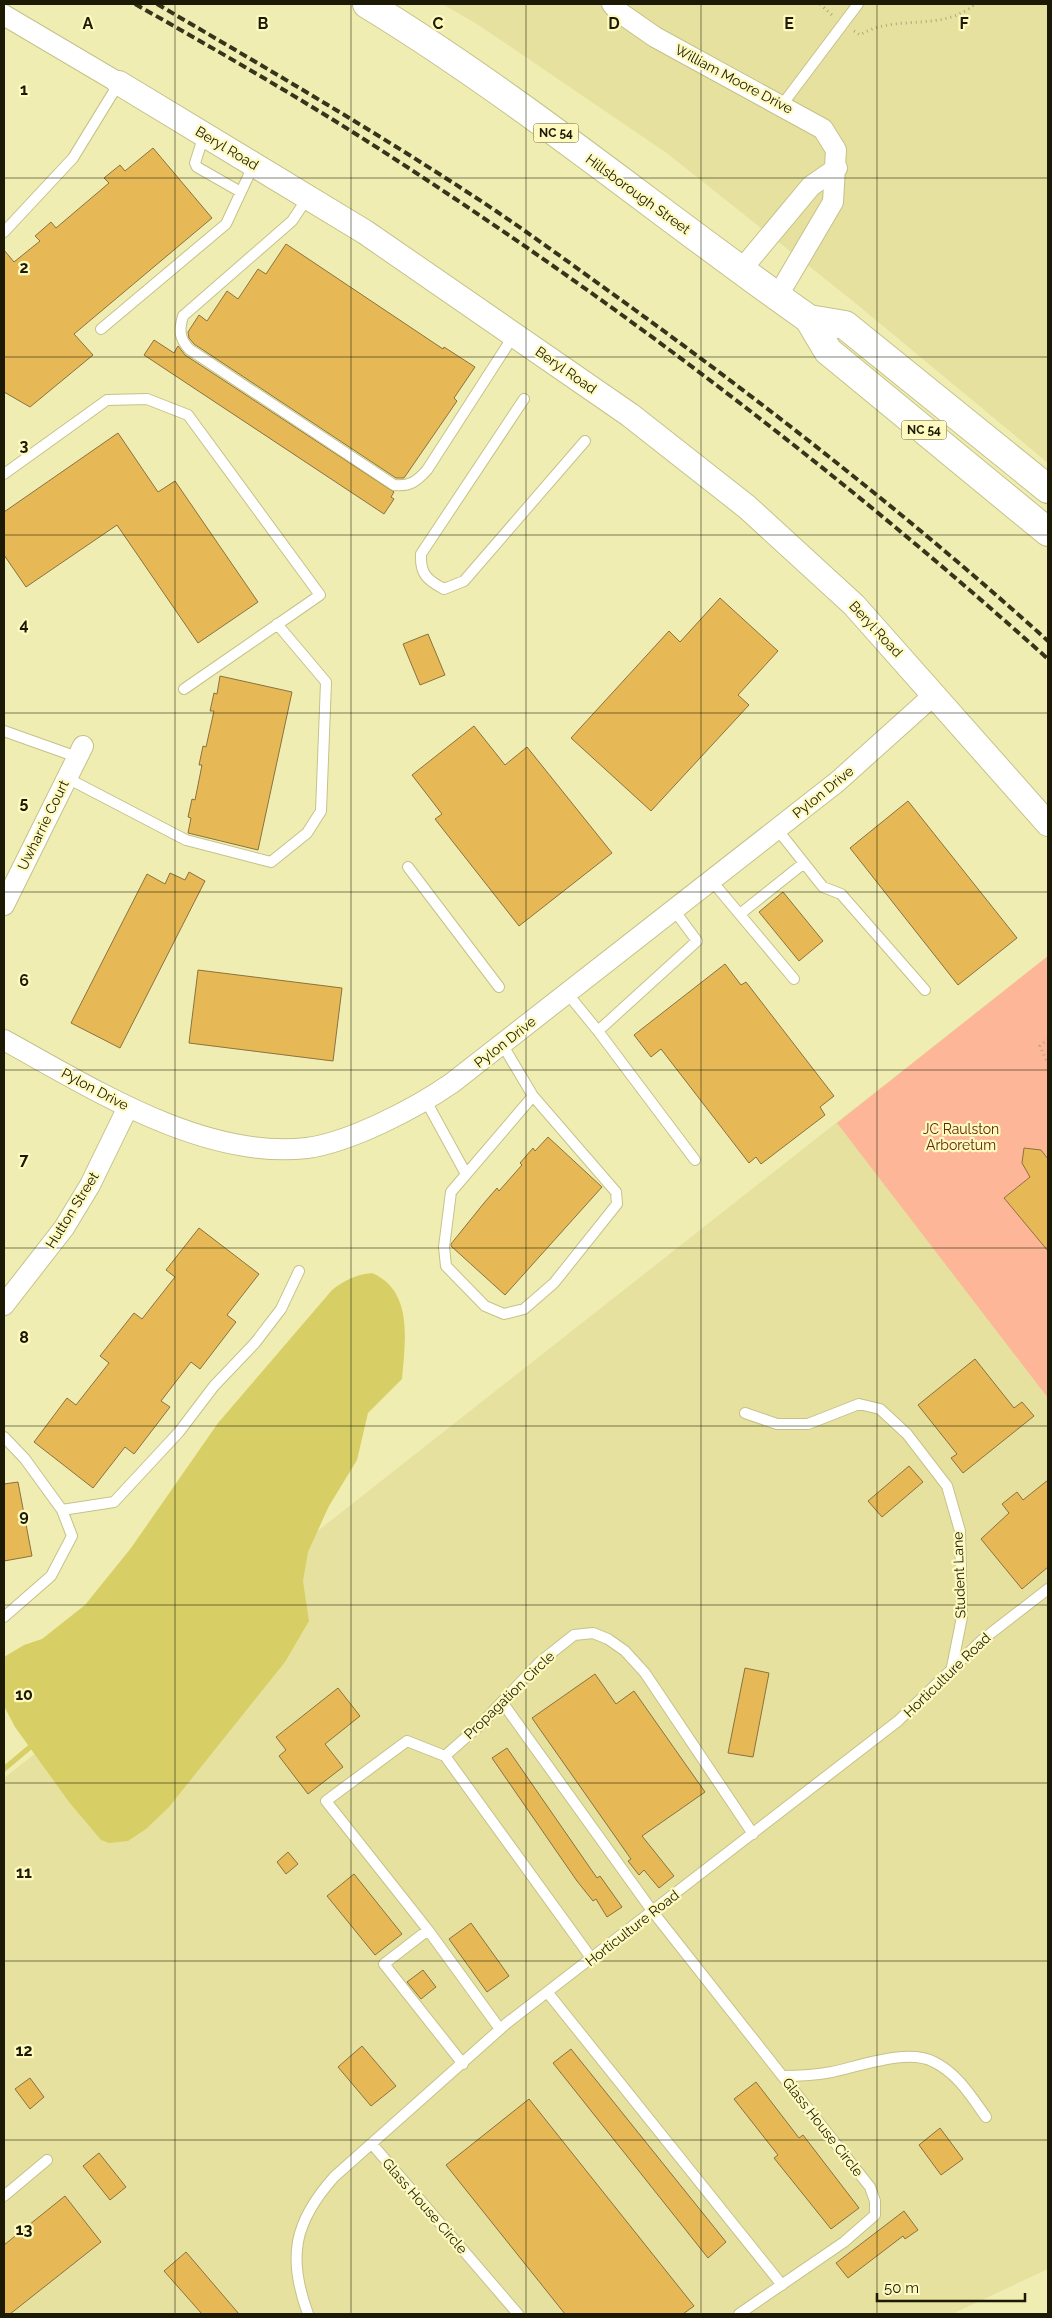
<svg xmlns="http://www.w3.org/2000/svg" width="1052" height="2318" viewBox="0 0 1052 2318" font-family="Raleway,sans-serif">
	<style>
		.built { fill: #e6e19f }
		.green { fill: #fdb697 }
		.water { fill: #d7cf66 }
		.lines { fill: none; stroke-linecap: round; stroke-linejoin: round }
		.stream { stroke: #d7cf66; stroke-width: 5.5 }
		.building { fill: #e6b956; stroke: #8a723f }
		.service-casing { stroke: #c5c289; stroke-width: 12 }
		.minor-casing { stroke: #c5c289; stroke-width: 22 }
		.tertiary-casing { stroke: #c5c289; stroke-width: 26 }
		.primary-casing { stroke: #c5c289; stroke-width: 30 }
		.path { stroke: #adaa7b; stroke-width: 3; stroke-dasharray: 1 4; stroke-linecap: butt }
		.service { stroke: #fff; stroke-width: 10 }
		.minor { stroke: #fff; stroke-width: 20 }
		.tertiary { stroke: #fff; stroke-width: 24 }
		.primary { stroke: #fff; stroke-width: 28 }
		.rail { stroke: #36341a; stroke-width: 4; stroke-dasharray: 8 4; stroke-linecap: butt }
		.grid { fill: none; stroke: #1c1a04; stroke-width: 1; stroke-opacity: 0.55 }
		.labels { text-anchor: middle; stroke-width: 4.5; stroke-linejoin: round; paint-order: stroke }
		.shield { fill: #fefabf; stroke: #605d3c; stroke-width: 1 }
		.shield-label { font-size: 12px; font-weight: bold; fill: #1c1a04 }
		.street-label { font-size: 14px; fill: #1c1a04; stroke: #fefabf }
		.park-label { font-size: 14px; fill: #602605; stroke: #fefabf }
		.grid-label { font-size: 16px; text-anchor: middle; font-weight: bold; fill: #1c1a04; stroke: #fefabf; stroke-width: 4.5; stroke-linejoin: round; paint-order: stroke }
	</style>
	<rect width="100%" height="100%" fill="#f0edb2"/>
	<path class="built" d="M442 4H1048V463L854 302 668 154 477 24Z
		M1048 956V2269L952 2314H4V1778Z"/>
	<path class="green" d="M1048 956V1398L837 1123Z"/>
	<path class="water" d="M372 1273C414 1291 405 1342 402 1379L368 1413 357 1460 329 1506 308 1552 303 1581 309 1621 285 1662 169 1807 146 1829 128 1841 109 1843 101 1840 69 1802 15 1727 4 1706V1657L24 1645 42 1639 85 1605 131 1548 218 1423 332 1290C343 1281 357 1274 372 1273Z"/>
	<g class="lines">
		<path class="stream" d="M4 1769 35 1743"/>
	</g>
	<path class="building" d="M153 148 212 218 74 334 93 355 30 407 4 392V250L14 262 40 241 35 236 51 222 56 228 109 183 104 178 120 165 125 171Z
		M286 244 443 349 444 347 475 367 454 398 457 401 404 478H396L194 344 189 338 188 332 199 315 207 321 227 291 238 299 258 269 266 274Z
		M154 340 174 353 178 346 185 355 394 492 391 497 394 499 384 514 144 355Z
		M118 433 158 492 175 481 258 602 198 643 117 525 26 587 4 555V512Z
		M720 598 778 651 738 695 749 705 651 811 571 738 669 631 680 642Z
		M428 634 445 675 420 685 403 644Z
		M220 676 292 692 258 850 188 833 191 818 188 817 192 799 195 800 202 765H199L203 746 206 747 214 711H210L214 693 217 694Z
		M474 726 505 765 527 747 612 853 519 926 435 819 442 814 412 775Z
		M908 801 1017 938 958 985 850 848Z
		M189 872 205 881 120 1048 71 1023 147 874 165 884 170 873 185 880Z
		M783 892 823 941 799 961 759 912Z
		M725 964 741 985 746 982 834 1096 820 1107 825 1115 761 1164 756 1157 749 1163 661 1049 651 1057 634 1035Z
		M198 970 342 988 333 1061 189 1043Z
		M548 1137 602 1187 505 1295 451 1246V1244L484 1203 497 1188 499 1191 522 1165 520 1163 533 1148 535 1151Z
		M1024 1148 1041 1150 1048 1159V1251L1004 1198 1030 1177 1022 1163Z
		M199 1228 259 1274 227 1315 236 1322 200 1369 191 1362 161 1401 170 1407 134 1454 125 1447 93 1488 34 1442 67 1398 76 1405 109 1363 100 1356 134 1313 142 1319 175 1277 166 1270Z
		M975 1359 1014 1408 1022 1402 1034 1416 963 1473 951 1458 957 1454 918 1405Z
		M909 1466 923 1482 882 1517 868 1501Z
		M1048 1480V1567L1022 1589 981 1539 1009 1513 1002 1504 1017 1492 1023 1500Z
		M18 1482 32 1556 4 1561V1484Z
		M745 1668 769 1673 753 1757 728 1753Z
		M595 1674 616 1704 634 1691 705 1792 642 1836 674 1876 659 1888 644 1870 639 1875 628 1861 631 1859 532 1718Z
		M338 1688 360 1716 325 1744 343 1767 308 1794 279 1756 286 1750 276 1737Z
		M507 1748 597 1878 600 1876 622 1907 607 1917 596 1899 593 1901 577 1881 492 1758Z
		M288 1852 298 1864 286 1874 277 1862Z
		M354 1874 402 1934 375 1955 327 1896Z
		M471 1923 509 1976 487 1992 449 1939Z
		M423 1970 436 1987 421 1999 407 1982Z
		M362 2046 396 2086 371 2106 338 2067Z
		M571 2049 726 2242 708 2258 553 2063Z
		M30 2078 44 2097 30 2109 15 2089Z
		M756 2082 799 2138 803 2135 859 2208 831 2229 774 2158 778 2155 734 2099Z
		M529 2099 694 2306 683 2314H565L446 2165Z
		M940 2128 963 2159 941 2175 919 2145Z
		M99 2153 126 2187 110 2200 83 2166Z
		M65 2196 101 2242 10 2314H4V2245Z
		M904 2211 918 2230 905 2239 903 2236 848 2278 836 2263Z
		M186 2252 239 2314H202L164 2271Z"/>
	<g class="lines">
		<defs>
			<path id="service" d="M782 105 858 4
				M204 135 195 163 197 167 239 191
				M308 197 292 221 183 316C179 330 179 338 189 349L394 485C410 487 417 481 427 470L514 335
				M4 232 73 158 119 83
				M101 329 226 224 254 164
				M524 399 421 554C420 574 427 580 444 589L464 581 585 441
				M4 474 107 400 147 399 188 415 320 595 184 689
				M4 731 77 757
				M67 778 186 840 271 862 307 833 321 811 326 682 277 624
				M777 829 823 887 841 894 925 990
				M408 867 499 987
				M711 880 794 979
				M674 910 697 941 598 1031 695 1160
				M740 914 804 863
				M567 993 598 1031
				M502 1044 533 1096 616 1192 617 1204 554 1283 524 1309 504 1314 485 1306 446 1266 444 1247 451 1192 533 1096
				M426 1101 466 1174
				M745 1413 777 1424H808L859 1404 880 1409 907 1434 947 1486 960 1531 962 1617 952 1667
				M4 1437 25 1459 62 1510 72 1536 51 1576 4 1617
				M62 1510 114 1502 179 1432 214 1386 255 1343 281 1309 299 1271
				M502 1702 653 1912 870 2187 875 2201V2215L844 2242 739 2314
				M445 1756 407 1741 326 1801 428 1930 500 2029
				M428 1930 384 1964 463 2064
				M592 1959 445 1756 481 1724 540 1662 574 1635 593 1633 608 1639 625 1651 645 1673 753 1834
				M548 1993 782 2285
				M783 2076C800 2076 816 2075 832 2072 860 2066 908 2048 934 2062 957 2073 971 2096 986 2117
				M372 2144 518 2314
				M4 2196 47 2160
				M308 2314C287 2257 294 2222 334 2177L507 2023 898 1721 982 1640 1048 1589"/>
			<path id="minor" d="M612 4 619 12 655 37 823 129 836 150 833 202 777 297
				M4 15 119 83
				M741 270 811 186 837 168
				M4 905 83 746
				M4 1040C92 1088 203 1160 307 1148 351 1142 416 1108 452 1083L837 782 935 694
				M4 1305 64 1228 90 1185 128 1107"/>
			<path id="tertiary" d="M119 83 365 232 630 415 747 507 854 605 1048 824"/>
			<path id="primary" d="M367 4C521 98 661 215 809 319L828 351 1048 532
				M809 319 845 325 1048 489"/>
		</defs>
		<use href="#service" class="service-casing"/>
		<use href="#minor" class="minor-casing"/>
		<use href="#tertiary" class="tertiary-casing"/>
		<use href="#primary" class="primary-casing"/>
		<path class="path" d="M820 4 832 15
			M854 31 860 35C895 13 942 33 975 4
			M1048 1039 1040 1046 1048 1064"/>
		<use href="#service" class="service"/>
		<use href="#minor" class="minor"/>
		<use href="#tertiary" class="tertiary"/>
		<use href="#primary" class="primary"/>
		<path class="rail" d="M135 4C211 47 286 90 359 136 602 291 834 467 1048 659
			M157 4C271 71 385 137 496 211 543 243 589 277 635 310 778 414 917 523 1048 641"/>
	</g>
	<path class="grid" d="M175 4V2314M351 4V2314M526 4V2314M701 4V2314M877 4V2314M4 178H1048M4 357H1048M4 535H1048M4 713H1048M4 892H1048M4 1070H1048M4 1248H1048M4 1426H1048M4 1605H1048M4 1783H1048M4 1961H1048M4 2140H1048"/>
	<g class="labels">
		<g class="shield">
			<rect x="533.5" y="123.5" width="45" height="19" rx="4"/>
			<rect x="901.5" y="420.5" width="45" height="19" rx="4"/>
		</g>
		<g class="shield-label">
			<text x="556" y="137">NC 54</text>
			<text x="924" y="434">NC 54</text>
		</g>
		<g class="street-label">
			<text transform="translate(734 79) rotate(28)" y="5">William Moore Drive</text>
			<text transform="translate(227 148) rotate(31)" y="5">Beryl Road</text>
			<text transform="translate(638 194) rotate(36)" y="5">Hillsborough Street</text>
			<text transform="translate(566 370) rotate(35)" y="5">Beryl Road</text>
			<text transform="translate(876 629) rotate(47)" y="5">Beryl Road</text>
			<text transform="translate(823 792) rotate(-39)" y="5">Pylon Drive</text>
			<text transform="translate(43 825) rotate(-64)" y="5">Uwharrie Court</text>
			<text transform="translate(505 1042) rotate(-38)" y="5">Pylon Drive</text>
			<text transform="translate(95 1089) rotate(28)" y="5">Pylon Drive</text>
			<text transform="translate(72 1210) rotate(-58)" y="5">Hutton Street</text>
			<text transform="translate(959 1575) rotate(-92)" y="5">Student Lane</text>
			<text transform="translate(947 1675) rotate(-44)" y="5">Horticulture Road</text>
			<text transform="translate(509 1695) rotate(-44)" y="5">Propagation Circle</text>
			<text transform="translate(632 1928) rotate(-38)" y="5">Horticulture Road</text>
			<text transform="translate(823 2127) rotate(52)" y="5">Glass House Circle</text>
			<text transform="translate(425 2206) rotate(49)" y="5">Glass House Circle</text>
		</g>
		<g class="park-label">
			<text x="961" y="1134">JC Raulston<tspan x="961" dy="16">Arboretum</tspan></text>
		</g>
	</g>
	<g class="grid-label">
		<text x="88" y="29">A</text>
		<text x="263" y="29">B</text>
		<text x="438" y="29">C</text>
		<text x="614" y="29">D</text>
		<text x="789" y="29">E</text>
		<text x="964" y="29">F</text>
		<text x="24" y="95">1</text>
		<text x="24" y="273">2</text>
		<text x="24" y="451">3</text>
		<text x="24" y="630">4</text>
		<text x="24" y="808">5</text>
		<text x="24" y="986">6</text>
		<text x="24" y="1165">7</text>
		<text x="24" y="1343">8</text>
		<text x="24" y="1521">9</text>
		<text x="24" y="1700">10</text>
		<text x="24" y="1878">11</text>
		<text x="24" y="2056">12</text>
		<text x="24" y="2235">13</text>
	</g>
	<rect width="1052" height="2318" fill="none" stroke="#1c1a04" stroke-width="10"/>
	<path d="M877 2293v8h148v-8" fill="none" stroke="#1c1a04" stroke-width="2.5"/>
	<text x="884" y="2293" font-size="15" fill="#1c1a04" stroke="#fefabf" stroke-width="4" paint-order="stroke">50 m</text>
</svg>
